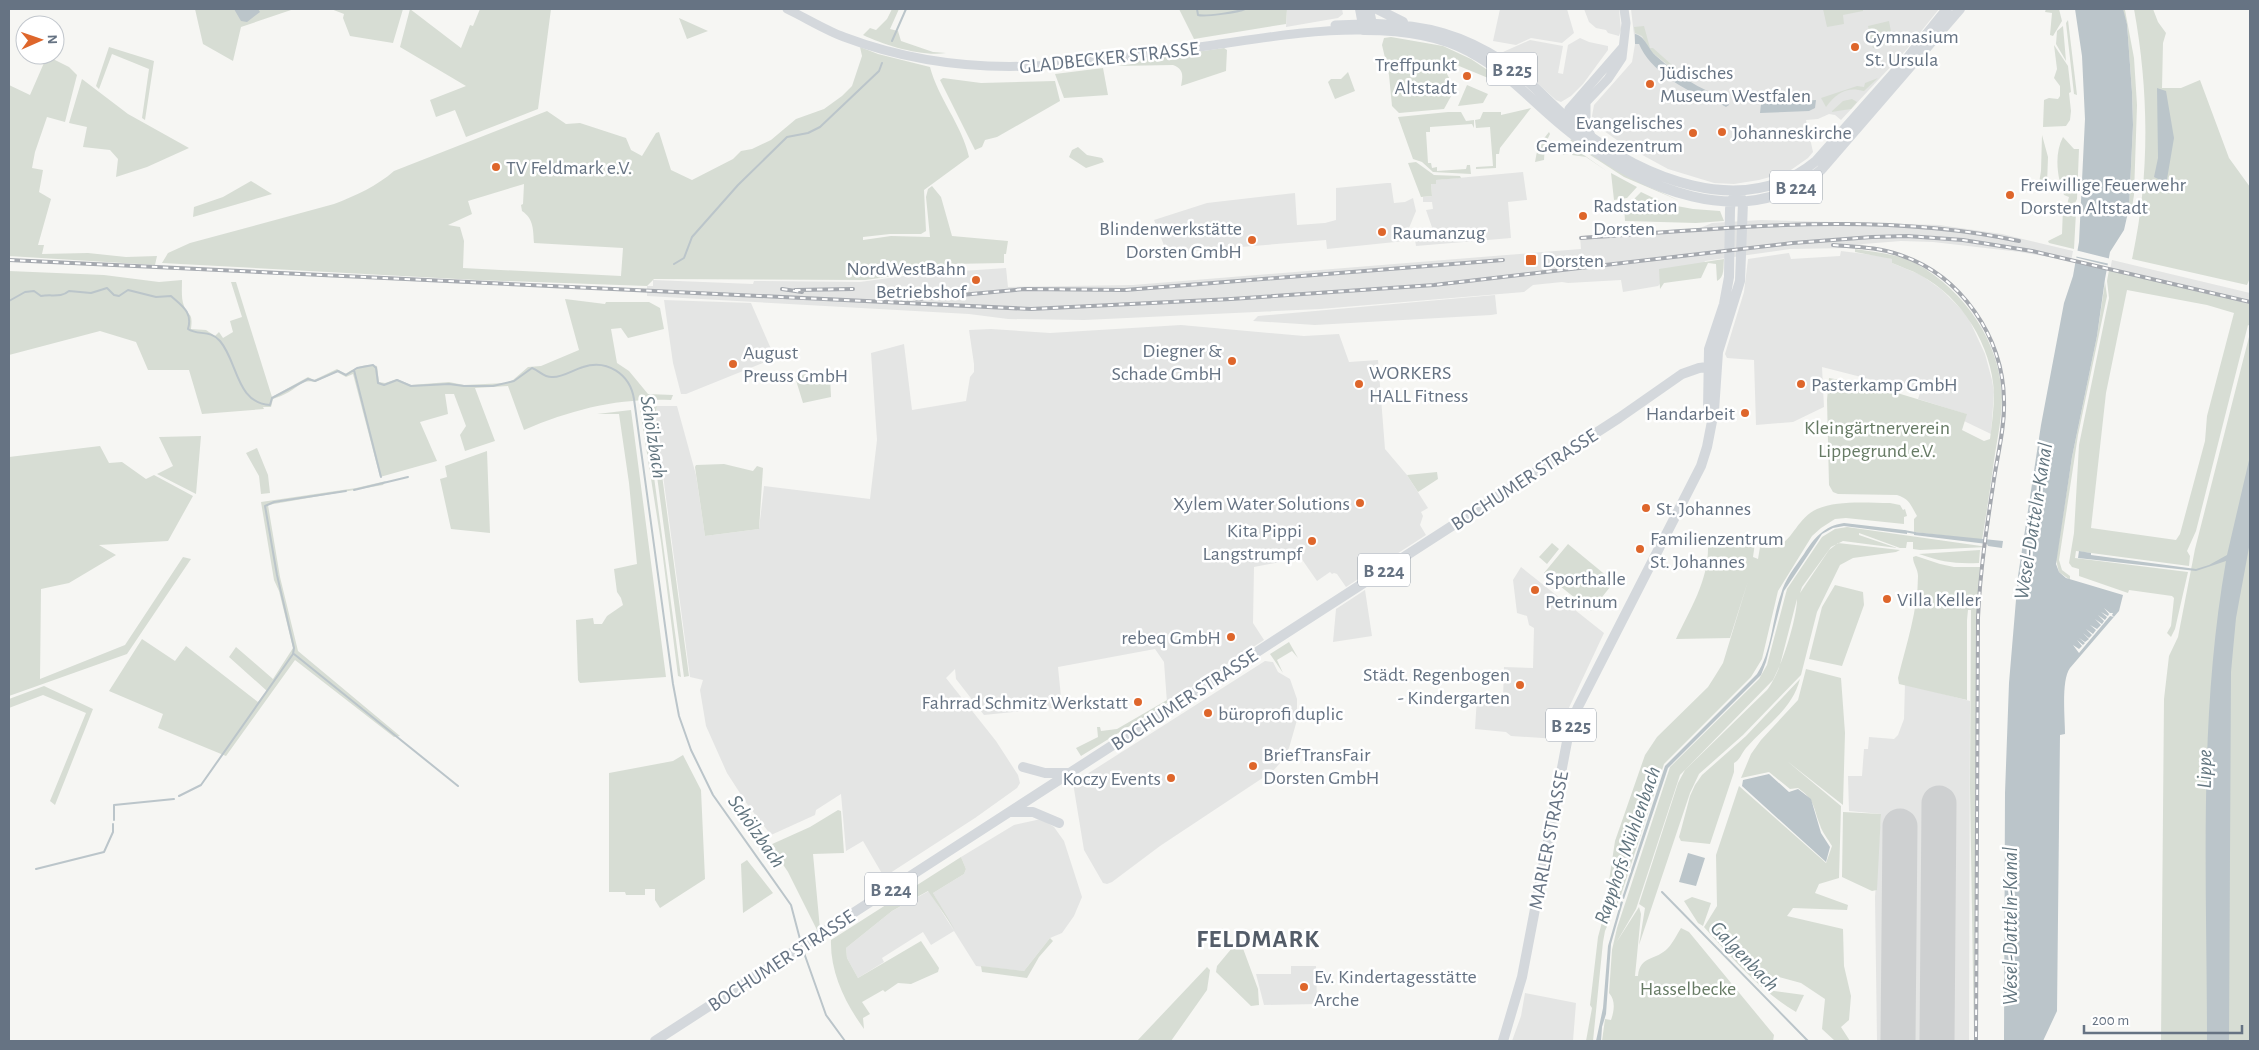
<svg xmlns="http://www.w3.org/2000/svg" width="2259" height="1050" viewBox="0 0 2259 1050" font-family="'Alegreya Sans',sans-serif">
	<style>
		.built { fill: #e4e5e4 }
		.green { fill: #d7ddd4; fill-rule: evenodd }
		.water { fill: #bbc5ca }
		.pier { fill: #f6f6f3 }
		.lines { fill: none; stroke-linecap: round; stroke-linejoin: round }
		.stream { stroke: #bbc5ca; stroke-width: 2 }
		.runway { stroke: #ced0d1; stroke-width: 35 }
		.secondary { stroke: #d4d8dc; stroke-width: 9 }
		.primary { stroke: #d4d8dc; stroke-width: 10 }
		.rail-casing { stroke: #a5a9af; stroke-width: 4 }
		.rail { stroke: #fff; stroke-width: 2; stroke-dasharray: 5.5; stroke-linecap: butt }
		.poi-dot { fill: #de662b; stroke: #fff; stroke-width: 2 }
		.labels { text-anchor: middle; stroke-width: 5; stroke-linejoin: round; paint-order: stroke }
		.shield { fill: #fff; stroke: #949da8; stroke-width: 1 }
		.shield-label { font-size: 19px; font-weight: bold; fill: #667383 }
		.poi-label { font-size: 20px; fill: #667383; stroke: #fff; text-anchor: start }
		.street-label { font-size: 20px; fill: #667383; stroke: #fff }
		.park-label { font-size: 20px; fill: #677b65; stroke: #fff }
		.water-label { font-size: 21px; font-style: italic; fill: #62757f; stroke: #fff }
		.district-label { font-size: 25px; font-weight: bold; letter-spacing: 1px; fill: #545d69; stroke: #fff }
	</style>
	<rect width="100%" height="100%" fill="#f6f6f3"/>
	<path class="built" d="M1287 9H1342L1343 14 1338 18 1286 27Z
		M1500 9H1567L1574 33 1562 43 1531 38 1516 45 1493 41Z
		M1584 9H1619L1621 30 1619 36 1608 33 1606 30 1596 28 1589 22Z
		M1631 9H1939L1907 49 1841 120 1835 115 1829 114 1818 119 1806 120 1813 152 1808 158 1788 172 1759 180 1734 184 1714 183 1668 169 1624 145 1594 124 1592 116 1594 105 1632 62 1635 44Z
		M1580 38 1589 42 1608 46V50L1583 84 1571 96 1561 102 1556 100 1503 52 1530 40 1563 46 1558 73 1563 74 1568 45Z
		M1523 172 1527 200 1508 202 1511 238 1416 246 1415 240 1436 239 1426 210 1433 209 1432 202H1423V197L1432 196 1431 184 1436 180Z
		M1387 183H1391L1394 203 1405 202 1413 198 1416 211 1409 228 1411 236 1415 240 1327 249 1326 240 1167 253 1154 220 1207 203 1295 193 1297 225 1325 223 1336 220V188Z
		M1761 220 1939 225 2002 234 2073 251 2071 261 2020 252 1933 242 1901 241 1863 244 1849 248 1790 249 1705 261 1700 274 1665 279 1658 286 1623 292 1621 280 1568 283 1562 282 1533 285 1524 292 1320 309 1084 320 1008 319 969 314 647 296V286H653V280L753 284 754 281 860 282 918 274V269L932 268 933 273 1006 268 1008 287 1133 285 1581 249 1580 236 1700 228 1712 223Z
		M1841 251 1881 256 1892 259V263L1921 275 1942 290 1967 315 1985 354 1992 380 1994 392 1991 434 1964 421 1966 414 1918 399 1920 393 1916 391 1822 367 1824 407 1793 422 1756 425 1754 360 1727 358 1725 354 1744 292 1748 259 1789 253 1791 259 1840 256Z
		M2112 260 2250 293V305L2110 270Z
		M1495 295 1497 314 1491 315 1315 325 1253 321 1258 316Z
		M664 300 751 303 775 358 686 394H681L673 363Z
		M1181 325 1304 336 1339 334 1349 362 1378 360 1385 449 1407 475 1428 508 1421 512 1423 516 1420 525 1426 535 1346 587 1337 574 1334 573 1332 574 1330 572 1317 581 1301 558 1254 567 1253 623 1264 640 1167 703 1164 662 1155 649 1058 667 1062 707 984 715 956 679 955 669 946 678 996 741 1018 775 1020 783 1017 788 975 818 884 877 863 841 846 851 841 794 816 810 815 815 771 835 747 804 727 773 706 726 700 690 703 680 690 677 656 423 657 406H677L696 475 705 536 759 529 764 486 870 499 877 440 871 353 904 344 912 410 966 401 970 377 974 372V364L969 330 991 329 1050 333Z
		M1521 567 1604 633 1566 714 1557 739 1511 736 1506 732 1475 729 1477 697 1503 698 1504 667 1533 668 1534 628 1529 625 1527 616 1517 613 1513 580Z
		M1365 590 1372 636 1333 642 1336 609Z
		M1265 661 1273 662 1278 672 1290 679 1297 699V720L1289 748 1280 763 1273 771 1160 846 1112 882 1107 884 1103 883 1084 850 1073 783Z
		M1905 684 1970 701 1969 1041H1877L1875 897 1881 814 1849 811 1848 776H1862L1864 749H1868L1869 737 1894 739 1898 735 1904 719Z
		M1041 819 1054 827 1064 841 1082 897 1074 916 1062 933 1050 938 1024 971 976 966 954 931 931 945 923 932 882 958 884 962 858 978 847 958 846 948 892 911 929 891 954 931 933 893 964 874 966 869 961 857 1014 825Z
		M1291 966H1316L1317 1004 1264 1005 1256 974H1291Z
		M1525 993 1576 1003 1573 1041H1512L1521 1016Z"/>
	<path class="green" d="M195 9H294L241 27 233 61 203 44Z
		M331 9H403L393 43 350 36 343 18 344 14Z
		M410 9 461 48 470 25 473 26 480 9H551L538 109 466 137 455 110 436 117 430 100 466 86 400 47Z
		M892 9H899L890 29 898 31 901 41 933 52 946 53C922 57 884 45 863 35L870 28 876 30 887 19Z
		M1179 9H1287L1286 24 1194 39Z
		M1823 9H1863V11L1843 15 1844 24 1827 27Z
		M2046 9H2059L2062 21 2053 36 2050 35 2052 13 2045 12Z
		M2122 9 2125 10 2134 58 2137 105 2134 195 2132 207 2129 208 2133 125 2132 92 2127 24Z
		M2134 9H2153L2158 22 2166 33 2163 43 2162 88H2181L2200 80 2229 158 2250 187V278L2247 285 2132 259C2150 177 2149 91 2134 9Z
		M679 18 708 31 687 39Z
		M2068 20 2077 95 2074 94 2066 23Z
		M1889 21 1893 42 1873 48 1868 26Z
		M1644 26 1650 48H1653L1682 74 1683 77 1649 50 1642 36 1635 33 1634 27Z
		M2063 26 2066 61 2056 44 2057 31Z
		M1391 37 1443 46 1471 59 1492 73 1493 80 1459 66 1455 62 1452 68 1447 66V74L1455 89 1444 109 1399 113 1392 106 1389 75 1382 45 1384 38Z
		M2054 45 2068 66 2071 92 2069 93 2071 111 2070 120 2066 126 2043 127 2044 100 2049 98 2058 99 2060 96V86L2054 78 2057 69Z
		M109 47 154 61 145 120 142 118 149 69 112 54 99 89 96 86Z
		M860 47 878 54 930 67C938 98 962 125 969 157L924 190 926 231 921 234H890L863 237V240L891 236 930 237 926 197 928 189 932 186 941 197 952 236 1008 241 1006 254H1004V263L950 264 918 269 915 267V273L865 280 654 279 647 286 476 280 162 263 168 253 190 243 334 204C355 196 377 186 394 171L547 111 566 124 580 123 626 138 631 150 642 156 656 133 659 132 671 170 692 180 733 159 741 151 752 149 771 140 796 119 824 109 842 96 852 86 862 56ZM524 184 523 204 521 205 522 211C534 219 533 230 534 243L623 248 621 276 463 268 464 241 460 227 448 225 472 214 468 201Z
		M1224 48 1227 50 1226 71 1181 86C1183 76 1184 69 1173 65L1117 66 1132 64V61Z
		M47 56 69 67 77 75 65 122 47 117 35 152 32 168 43 170 39 192 51 199 38 245H44L42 254 88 253 126 257 157 256 155 265 9 256V85L30 95Z
		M1103 68 1108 95 1064 98 1055 74Z
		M1348 72 1355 91 1335 99 1328 82 1331 79H1341Z
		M943 78 981 83 1055 81 1060 101 997 137 985 140 982 147 975 150 940 80Z
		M1878 78 1864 91C1847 86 1836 93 1826 107L1821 98 1857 86 1864 87 1865 83Z
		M82 79 128 114 189 148 147 167 116 177 118 159 110 150 83 147 87 127 69 123Z
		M1467 85 1488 94 1483 103 1458 106Z
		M1852 99 1857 102 1851 109 1831 112 1843 101Z
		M1531 108 1500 148 1499 154H1496V168L1476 169V167L1493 166 1490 127 1476 128 1475 120 1480 119 1483 112H1501V115Z
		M1448 112H1461L1466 121 1474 120V128L1472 124 1430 127V132H1426L1428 163H1431L1432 168 1437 167V171L1466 169 1467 165H1470L1471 174 1433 172 1422 162 1413 159 1398 117Z
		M1549 132 1550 134 1545 144 1544 160 1535 162 1538 146Z
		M2042 135 2048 157 2047 184 2039 183 2041 171Z
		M2063 137 2074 149H2079L2077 199 2075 203 2067 205 2069 197 2064 195C2057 177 2054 154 2063 137Z
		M1571 139 1650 187 1680 201 1624 177 1570 142Z
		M1564 141 1608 172 1586 157 1572 155V153L1563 155Z
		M1078 147 1087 155 1102 158 1104 162 1086 168 1069 157 1072 150Z
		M1416 162 1434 175 1460 176 1461 178 1436 180V184H1431L1432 196 1421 197 1408 163Z
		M1611 173 1637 187 1627 198 1614 200Z
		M251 181 272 194 193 217 194 207 223 197Z
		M1641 192 1666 204 1693 209 1720 211 1724 221 1696 223 1625 221 1624 206 1631 202Z
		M2063 208 2074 209 2076 212 2074 249 2049 243 2048 241 2062 234Z
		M1855 249C1876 252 1899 254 1917 264 1965 291 2000 342 2002 397 2002 416 1998 435 1995 454 1991 482 1987 511 1982 540L1914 532V519L1917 516C1911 506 1910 499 1897 495L1838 494 1833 492 1829 485 1827 400 1829 378 1874 386 1967 414 1962 430 1984 441 1990 439C1992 424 1994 408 1994 393 1992 346 1962 297 1920 275 1911 270 1901 267 1892 263V259L1855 252Z
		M1724 259C1723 267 1725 277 1717 281L1716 264 1708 263 1701 278 1664 283 1660 289 1659 269Z
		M2109 270 2249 304 2250 303V326L2248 325 2196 531 2187 551 2190 556 2189 566 2076 551 2075 558 2188 572 2175 629 2171 637 2167 633 2171 626 2174 598 2172 596 2129 590 2128 593 2079 576V569L2072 567 2069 563 2074 533 2079 445 2109 298 2107 281ZM2127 290 2207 305 2234 313 2207 416 2205 441 2180 534 2176 540 2091 528 2106 393Z
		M9 271 104 275 159 282 182 280C182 288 181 299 184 306 189 318 193 311 191 329L206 330 215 336 219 332 223 338 233 332 230 321 242 317 231 282H236L272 397 308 377 314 380 337 369 345 374C355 368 365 363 377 366L379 382 385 383 397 379 411 385 449 382 464 385 506 383 513 380 528 367 541 366 579 350 565 299 605 304 606 302H649L660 308 664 329 628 338 621 328 611 329 617 363 629 371 648 394 673 395 671 400C618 398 573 409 524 430L508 386 475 388 495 441 465 451 460 435 466 426 454 394H445L448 414 420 422 437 461 380 477 353 374 346 377 337 372 315 382C303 379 298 387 289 392 284 395 278 397 273 399L271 407H263L264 409 202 414 189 370H148L136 342 100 331 9 355Z
		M2105 282 2107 296 2078 435 2059 560 2062 570 2070 576V580L2059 572 2056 560 2072 457 2097 336Z
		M2250 333V1041H2161L2164 699 2169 656 2178 637 2195 549Z
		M813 372 830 375 831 397 803 403 795 377Z
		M657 406 655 423 689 676 684 677 650 424 654 407Z
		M650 408 647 425 681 677 678 676 661 542 640 409Z
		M631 410 666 677 580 683 578 680 576 620 593 618 594 624H602L607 616 623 605 621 598 617 592 614 569 637 564 629 483 619 414H597Z
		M201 436 196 494 157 474 173 466 159 437Z
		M100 446 109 463 122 462 146 479 154 475 193 496 168 541 99 545 116 555 69 583 41 589 40 679 125 645 183 557 191 559 127 654 9 696V457Z
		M257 448 268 475 270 493 261 494 259 476 246 453Z
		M487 451 490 533 451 529 440 479 447 477 445 466Z
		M724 464 753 471 757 466 763 468 759 529 705 536 695 467 696 465Z
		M1437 472 1438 479 1418 492 1407 475Z
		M386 481 383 485 268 505 280 577 298 651 400 736 394 737 295 660 226 756 158 728 163 714 109 691 142 639 175 661 186 646 258 702 267 691 229 657 236 647 273 679 293 648 279 591 274 580 261 502 356 488Z
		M1890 503 1900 505 1903 510 1905 509 1907 516 1904 517V524L1846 518 1835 519 1821 528 1812 536 1778 591 1762 659 1751 677 1664 764 1620 898 1607 894 1615 841 1645 755 1657 737 1708 687 1715 676 1723 663 1748 581 1730 638 1676 639C1690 609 1709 580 1708 545L1755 543 1753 557 1758 559 1760 547C1792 554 1792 520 1817 509 1838 500 1867 503 1890 503Z
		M1847 527 1988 547 1920 550 1913 549V542H1907L1906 548H1900L1859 533V535L1897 548 1843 541 1831 547 1802 587 1800 593 1829 550 1838 543 1900 550 1896 552 1853 558 1840 565 1817 612 1801 675 1743 735 1699 774 1690 793 1639 945 1645 908 1639 904 1678 783 1685 770 1767 690C1780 674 1797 619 1797 599L1780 665 1773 680 1680 775 1636 909 1616 943 1639 907 1641 914 1635 976H1638C1640 955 1656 961 1668 948 1673 943 1677 934 1681 928L1689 932 1774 1035 1773 1041H1602L1605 1019 1611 1020C1614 1011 1616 1001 1609 993L1612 950 1617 928 1670 767 1759 679 1767 665 1787 589 1822 537 1835 529Z
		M1552 543 1559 549 1547 564 1539 557Z
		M1568 544 1614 582 1591 611 1544 573Z
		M1980 550 1979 563C1955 564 1942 562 1919 554Z
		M1916 556 1940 564 1954 567H1980L1977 605 1974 1039 1970 787 1971 610H1968L1967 620V700L1899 684 1898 678C1906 645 1918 610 1918 576 1918 569 1913 564 1913 557Z
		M1835 585 1863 592 1864 605 1842 666 1809 659 1822 607Z
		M1289 642 1298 658 1292 651 1277 660 1283 673 1270 654Z
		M1806 669 1841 678 1845 733 1843 805 1787 761 1841 806 1839 878 1819 884 1815 893 1848 905 1847 910 1793 908 1787 916 1843 929 1844 966 1851 996 1849 1020 1841 1027 1850 1041H1835L1822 1029 1825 999 1801 983 1775 976 1774 991 1804 995 1796 1012C1759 990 1732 958 1704 927L1717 906 1716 855 1739 786 1826 863 1832 846C1828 839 1822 832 1820 825 1813 807 1815 800 1798 788L1790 789 1769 772 1741 778 1751 754 1761 740 1798 700Z
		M1800 679C1792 710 1766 725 1746 748 1741 754 1740 760 1734 763V772L1710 844 1681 841 1679 837 1681 830 1690 796 1695 785 1702 775 1746 736Z
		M44 686 93 709 55 805 50 801 86 713 43 695 9 708V699Z
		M1167 700V703L1081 756 1076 748 1098 737 1097 727H1100L1101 731 1117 729Z
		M683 755 701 790 705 879 660 908 655 900V889H645V895H626L625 892H609V773L673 761Z
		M838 810 841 811 844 853 813 854 820 929 817 930 788 872 770 845 810 827Z
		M1843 812 1881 814 1877 890 1872 891 1842 877Z
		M961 857 966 869 964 874 933 893 955 930 928 891 892 911 846 948 847 958 858 978 921 941 939 968 938 972 911 984 898 983 885 992 883 990 862 1002 870 1014 863 1018 864 1029C845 1003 830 972 831 940Z
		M747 860 773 893 743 913 741 864Z
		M1609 896 1619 900 1605 931 1603 942 1593 1041H1586L1592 1008 1590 1005 1598 937Z
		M1692 897 1711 903 1703 926 1698 923 1684 901Z
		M1050 938 1053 941 1039 957 1027 978 982 972 981 966 1024 971Z
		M1237 942 1241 943 1258 989 1259 1005 1251 1006 1216 972 1217 966Z
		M1207 967 1210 970 1207 990 1171 1041H1137Z"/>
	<path class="water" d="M234 9H258L260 12 247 22 241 21Z
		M2075 9H2123L2127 24 2132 92 2133 125 2129 208 2124 230 2110 252 2105 279 2097 336 2072 457 2056 564 2059 572 2066 578 2123 595 2119 611 2070 668C2061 680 2065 718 2065 734L2060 735 2057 1011 2043 1041H2004L2005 793 2009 683 2018 576 2041 425 2064 303 2073 276 2079 242 2085 119 2082 56Z
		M1635 34C1645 36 1648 49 1656 56 1677 74 1699 90 1726 98L1729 105 1726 107 1710 98 1709 100C1682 89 1650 70 1639 44H1635Z
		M2157 88 2166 91 2174 138 2166 185 2162 187 2158 179 2154 177 2158 158Z
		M1816 100 1815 108 1809 111 1760 113 1761 104Z
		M2250 456V542L2236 618 2231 672 2229 1041H2207C2207 881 2198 719 2226 561L2196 571 2078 558 2079 551 2091 553V555L2196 569 2209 565 2227 555Z
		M1844 523 1904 530 1907 531V534L1844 526 1833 528 1822 534 1784 591 1766 662 1761 675 1668 768 1624 899 1622 898 1665 766 1757 674C1772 651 1772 619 1781 594 1785 579 1795 567 1804 554 1814 538 1824 526 1844 523Z
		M1914 532 2003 541 2002 548 1988 546 1987 544 1914 535Z
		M1769 774 1789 792 1798 789 1811 799 1821 833 1830 847 1826 862 1742 786 1743 780Z
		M1688 853 1705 858 1696 886 1679 882Z
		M1621 901 1623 902 1611 944 1606 1014 1602 1027 1601 1041H1596L1603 1008 1608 946Z"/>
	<path class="pier" d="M2075 250 2111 259 2110 264 2074 256Z
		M2074 257 2110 266 2109 270 2073 261Z
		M2104 608 2110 613H2113L2112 615 2114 617 2110 616 2079 653 2073 645 2079 649 2082 646 2077 640 2083 645 2085 643 2079 638 2085 642 2089 639 2083 633 2089 638 2092 635 2086 629 2093 634 2096 630 2090 625 2097 629 2101 625 2095 619 2102 624 2104 621 2098 615 2105 620 2107 617 2101 612 2108 616 2109 614Z"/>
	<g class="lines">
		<path class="stream" d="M1197 9 1198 15C1205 17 1239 12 1245 9
			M892 41 906 9
			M674 264 684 258 692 237 738 185 787 137 808 133 820 127 879 71 882 63
			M9 301 25 292 34 291 41 296C51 294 61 298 69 291L91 293 107 288 114 295 119 296 128 290 156 297 171 296C182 306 193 312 188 329 198 336 210 329 220 341 238 362 236 403 270 405L272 398 308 379 315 381 338 371 346 375 357 368 373 365 376 368 378 383 384 385 397 380 411 386 449 384 464 386H493L514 381 532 368C540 371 544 378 553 377 563 377 573 370 583 367 607 359 630 374 634 399L673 684 679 716 691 750 713 795 791 905 801 943
			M354 370 381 477
			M354 490 408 477
			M1904 531 1915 533
			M294 654 458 786
			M179 796 201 785 293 654 294 648 277 575 265 506 274 502 346 491
			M114 820V805L174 799
			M36 869 104 852 113 832V824
			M1662 892 1808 1041
			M803 950 826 1015 845 1041"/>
		<path class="runway" d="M1898 1041 1900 826
			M1937 1041 1939 803"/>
		<path class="secondary" d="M787 9C806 18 825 30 844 37 974 86 1082 63 1214 45 1263 38 1314 29 1364 30
			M1335 25 1363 24
			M1586 103V123L1591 136
			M1566 118 1569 109 1623 47
			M1562 122 1575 114 1608 79 1622 58 1626 23 1624 9"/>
		<path class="primary" d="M1360 9 1364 30C1400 30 1438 34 1470 52 1510 73 1535 105 1570 132 1639 188 1743 235 1821 170L1960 9
			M1369 9 1373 30
			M1377 9 1403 22
			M1376 24C1426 25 1463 35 1504 62 1530 79 1551 106 1575 125 1640 177 1742 222 1816 161L1909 56 1947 9
			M1708 409 1709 349 1724 304 1729 277 1730 209 1731 201 1735 196
			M1023 767 1045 773H1069
			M1010 812H1033L1059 823
			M655 1041 1619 418 1682 374 1699 368 1716 366
			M1503 1041 1522 977 1570 726 1578 707 1701 466 1707 447 1714 411 1718 352 1740 281 1743 202 1738 191"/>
		<defs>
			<path id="rail" d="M1581 238C1726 229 1876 210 2019 241
				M1833 245C1856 247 1878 247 1900 255 1961 275 2003 337 2004 400 2005 426 1998 453 1994 479 1987 525 1980 571 1978 618L1976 1041
				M9 260 1031 309 1231 299 1434 285 1793 243 1872 237 1907 236 1963 240 2032 251 2250 302
				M782 289 802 292
				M795 290 853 289
				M917 299 1025 289 1125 290 1503 260"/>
		</defs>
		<use href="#rail" class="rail-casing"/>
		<use href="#rail" class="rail"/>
	</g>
	<g class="poi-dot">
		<circle cx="1855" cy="47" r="5"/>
		<circle cx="1467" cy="76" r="5"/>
		<circle cx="1650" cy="84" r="5"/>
		<circle cx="1722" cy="132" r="5"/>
		<circle cx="1693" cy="133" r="5"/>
		<circle cx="496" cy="167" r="5"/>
		<circle cx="2010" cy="195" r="5"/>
		<circle cx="1583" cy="216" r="5"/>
		<circle cx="1382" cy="232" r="5"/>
		<circle cx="1252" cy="240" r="5"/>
		<rect x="1525" y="254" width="12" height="12" rx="2.5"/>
		<circle cx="976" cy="280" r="5"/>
		<circle cx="1232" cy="361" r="5"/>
		<circle cx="733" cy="364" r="5"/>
		<circle cx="1359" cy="384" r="5"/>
		<circle cx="1801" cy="384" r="5"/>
		<circle cx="1745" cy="413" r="5"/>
		<circle cx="1360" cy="503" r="5"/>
		<circle cx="1646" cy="508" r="5"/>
		<circle cx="1312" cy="541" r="5"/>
		<circle cx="1640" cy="549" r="5"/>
		<circle cx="1535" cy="590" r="5"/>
		<circle cx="1887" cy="599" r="5"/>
		<circle cx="1231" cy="637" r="5"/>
		<circle cx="1520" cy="685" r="5"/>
		<circle cx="1138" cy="702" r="5"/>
		<circle cx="1208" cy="713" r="5"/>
		<circle cx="1253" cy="766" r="5"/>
		<circle cx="1171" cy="778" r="5"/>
		<circle cx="1304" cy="987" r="5"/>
	</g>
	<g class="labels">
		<g class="shield">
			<rect x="1487" y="52.5" width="50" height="33" rx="4"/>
			<rect x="1770" y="170.5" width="52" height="33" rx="4"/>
			<rect x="1358" y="553.5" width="52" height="33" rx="4"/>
			<rect x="1546" y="708.5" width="50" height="33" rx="4"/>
			<rect x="865" y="872.5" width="52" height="33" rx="4"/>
		</g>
		<g class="shield-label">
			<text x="1512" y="76">B 225</text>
			<text x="1796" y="194">B 224</text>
			<text x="1384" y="577">B 224</text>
			<text x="1571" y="732">B 225</text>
			<text x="891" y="896">B 224</text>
		</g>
		<g class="poi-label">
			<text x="1865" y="43">Gymnasium<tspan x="1865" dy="23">St. Ursula</tspan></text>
			<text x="1457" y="71" text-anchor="end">Treffpunkt<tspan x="1457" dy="23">Altstadt</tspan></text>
			<text x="1660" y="79">Jüdisches<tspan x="1660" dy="23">Museum Westfalen</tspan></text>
			<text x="1683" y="129" text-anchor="end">Evangelisches<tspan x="1683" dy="23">Gemeindezentrum</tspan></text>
			<text x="1732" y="139">Johanneskirche</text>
			<text x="506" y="174">TV Feldmark e.V.</text>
			<text x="2020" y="191">Freiwillige Feuerwehr<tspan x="2020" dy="23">Dorsten Altstadt</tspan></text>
			<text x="1593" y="212">Radstation<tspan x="1593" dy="23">Dorsten</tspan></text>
			<text x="1242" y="235" text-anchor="end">Blindenwerkstätte<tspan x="1242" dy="23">Dorsten GmbH</tspan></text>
			<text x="1392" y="239">Raumanzug</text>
			<text x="1542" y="267">Dorsten</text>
			<text x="966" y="275" text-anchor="end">NordWestBahn<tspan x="966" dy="23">Betriebshof</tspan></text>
			<text x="1222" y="357" text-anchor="end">Diegner &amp;<tspan x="1222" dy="23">Schade GmbH</tspan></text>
			<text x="743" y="359">August<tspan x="743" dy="23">Preuss GmbH</tspan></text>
			<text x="1369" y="379">WORKERS<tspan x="1369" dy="23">HALL Fitness</tspan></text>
			<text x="1811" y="391">Pasterkamp GmbH</text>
			<text x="1735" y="420" text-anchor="end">Handarbeit</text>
			<text x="1350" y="510" text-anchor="end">Xylem Water Solutions</text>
			<text x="1656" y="515">St. Johannes</text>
			<text x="1302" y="537" text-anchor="end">Kita Pippi<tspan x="1302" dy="23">Langstrumpf</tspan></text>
			<text x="1650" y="545">Familienzentrum<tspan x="1650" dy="23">St. Johannes</tspan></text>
			<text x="1545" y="585">Sporthalle<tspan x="1545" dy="23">Petrinum</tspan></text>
			<text x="1897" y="606">Villa Keller</text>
			<text x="1221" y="644" text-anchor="end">rebeq GmbH</text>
			<text x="1510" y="681" text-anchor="end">Städt. Regenbogen<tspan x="1510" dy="23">- Kindergarten</tspan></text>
			<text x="1128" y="709" text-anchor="end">Fahrrad Schmitz Werkstatt</text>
			<text x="1218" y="720">büroprofi duplic</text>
			<text x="1263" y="761">BriefTransFair<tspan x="1263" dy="23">Dorsten GmbH</tspan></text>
			<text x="1161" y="785" text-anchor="end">Koczy Events</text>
			<text x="1314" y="983">Ev. Kindertagesstätte<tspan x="1314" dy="23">Arche</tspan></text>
		</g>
		<g class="street-label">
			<text transform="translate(1109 57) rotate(-6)" y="7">GLADBECKER STRASSE</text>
			<text transform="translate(1524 479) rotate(-33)" y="7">BOCHUMER STRASSE</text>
			<text transform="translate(1184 699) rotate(-33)" y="7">BOCHUMER STRASSE</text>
			<text transform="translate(1548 840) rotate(-79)" y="7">MARLER STRASSE</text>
			<text transform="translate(781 960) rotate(-33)" y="7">BOCHUMER STRASSE</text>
		</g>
		<g class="park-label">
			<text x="1877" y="434">Kleingärtnerverein<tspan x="1877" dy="23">Lippegrund e.V.</tspan></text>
			<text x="1688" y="995">Hasselbecke</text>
		</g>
		<g class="water-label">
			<text transform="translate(654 437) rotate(81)" y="7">Schölzbach</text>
			<text transform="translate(2033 521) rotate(-81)" y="7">Wesel-Datteln-Kanal</text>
			<text transform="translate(2204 769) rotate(-89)" y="7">Lippe</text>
			<text transform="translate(757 831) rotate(55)" y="7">Schölzbach</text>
			<text transform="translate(1627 845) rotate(-71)" y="7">Rapphofs Mühlenbach</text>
			<text transform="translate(2010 926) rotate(-90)" y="7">Wesel-Datteln-Kanal</text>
			<text transform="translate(1745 956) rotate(46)" y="7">Galgenbach</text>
		</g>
		<g class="district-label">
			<text x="1258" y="947">FELDMARK</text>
		</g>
	</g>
	<rect width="2259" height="1050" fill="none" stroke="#667383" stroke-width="20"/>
	<g transform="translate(40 40) rotate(88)"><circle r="24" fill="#ffffff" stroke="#c2c7cd"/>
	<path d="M0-4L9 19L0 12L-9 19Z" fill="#de662b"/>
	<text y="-8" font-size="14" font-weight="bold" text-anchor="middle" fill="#667383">N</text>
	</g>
	<path d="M2084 1025v8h158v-8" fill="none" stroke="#667383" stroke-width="2.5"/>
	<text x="2092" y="1025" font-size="15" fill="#667383" stroke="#ffffff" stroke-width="4" paint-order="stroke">200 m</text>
</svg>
